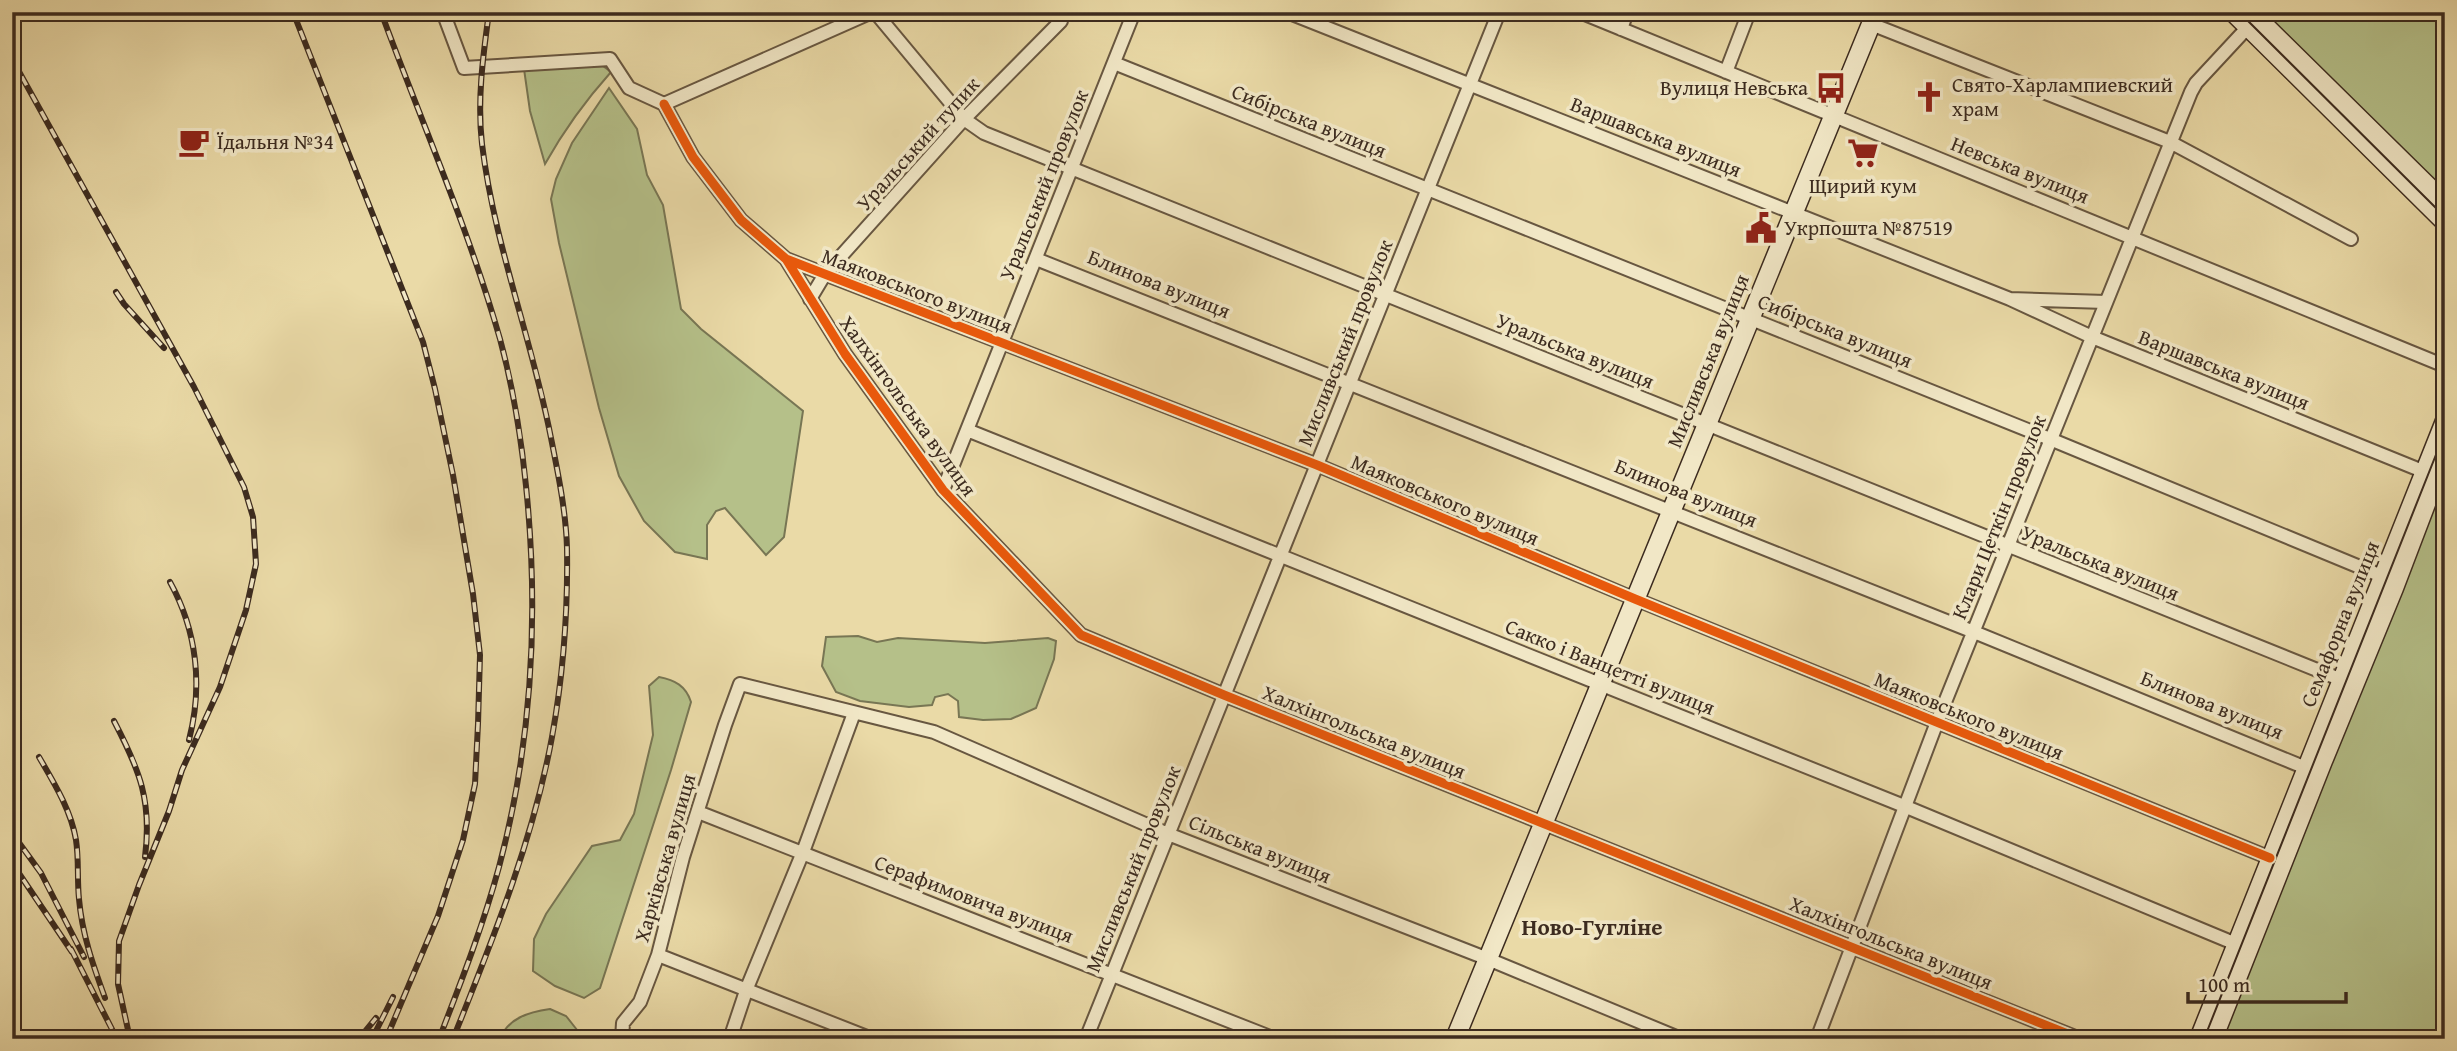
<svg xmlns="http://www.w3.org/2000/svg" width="2457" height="1051" viewBox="0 0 2457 1051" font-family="'Gentium Book Plus',serif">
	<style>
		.green { fill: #b5c089; stroke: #787654; stroke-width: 2 }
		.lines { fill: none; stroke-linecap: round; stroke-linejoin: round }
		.street-casing { stroke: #685741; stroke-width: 16 }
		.secondary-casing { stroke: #3c2b1f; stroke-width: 21 }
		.street { stroke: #f1e7c6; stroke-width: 12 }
		.secondary { stroke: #f1e7c6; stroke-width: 18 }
		.tram { stroke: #3c2b1f; stroke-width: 2 }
		.rail-casing { stroke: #3c2b1f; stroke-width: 6 }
		.rail { stroke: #f1e7c6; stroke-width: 3.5; stroke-dasharray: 10; stroke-linecap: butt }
		.cycleway-casing { stroke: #f1e7c6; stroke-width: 13 }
		.cycleway { stroke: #e8590c; stroke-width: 9 }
		.labels { text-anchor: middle; stroke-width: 7; stroke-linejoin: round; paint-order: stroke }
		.poi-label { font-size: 21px; fill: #3c2b1f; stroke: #f1e7c6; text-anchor: start }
		.street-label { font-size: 21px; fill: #3c2b1f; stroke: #f1e7c6 }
		.neighbourhood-label { font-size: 23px; font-weight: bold; fill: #3c2b1f; stroke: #f1e7c6 }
	</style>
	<rect width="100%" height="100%" fill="#eadaa7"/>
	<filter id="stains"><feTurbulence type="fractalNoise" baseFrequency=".00286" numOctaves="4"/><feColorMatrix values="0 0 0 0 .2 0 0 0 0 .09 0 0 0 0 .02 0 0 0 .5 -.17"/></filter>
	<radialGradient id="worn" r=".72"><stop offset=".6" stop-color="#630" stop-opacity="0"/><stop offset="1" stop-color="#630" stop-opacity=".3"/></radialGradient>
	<path class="green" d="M2233 12H2445V222Z
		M603 66 611 72C585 101 564 130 545 164L530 111 524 69Z
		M609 88 637 129 647 175 663 205 681 309 701 329 803 411 784 537 766 555 725 508 716 511 707 525V559L675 552 644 521 619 476 599 408 559 243 551 199 556 179 572 143Z
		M2445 410V1039H2194Z
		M858 636 877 642 898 638 985 643 1048 638 1056 641 1054 659 1036 708 1011 719 983 720 959 717 958 701 948 694 935 697 932 705 909 707 860 701 836 692 822 666 826 637Z
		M659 677C675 680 686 686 691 702L671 770 600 988 584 998 555 986 533 971 534 939 546 914 592 846 620 840 634 814 653 735 649 686Z
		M550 1009 566 1016 581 1035V1039H500C508 1018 529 1012 550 1009Z"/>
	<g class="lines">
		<defs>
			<path id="street" d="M443 12 464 68 610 59 629 88 664 104
				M875 12 964 119 984 133 2342 680
				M1287 12 2010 299
				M1580 12 2445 366
				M1871 24 2170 142 2351 239
				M1621 29 1627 12
				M1114 63 2050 439 2384 577
				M1726 72 1749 12
				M664 104 693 157 741 220 786 259 1317 465 1635 599 2270 858
				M664 104 872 12
				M786 259 845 354 943 490 1081 635 1224 695 2080 1039
				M1036 259 1974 632 2306 768
				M810 299 825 274 964 119 1061 21
				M2106 302 2010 299 2092 337 2425 472
				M967 430 1904 806 2236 944
				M943 490 1134 12
				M698 812 1275 1039
				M658 955 872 1039
				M622 1039 623 1023 640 1002 658 955 683 857 725 725 740 684 934 732 1168 834 1488 959 1681 1039
				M730 1039 747 988 803 852 854 713
				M1086 1039 1499 12
				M1817 1039 1937 722 2191 92 2196 83 2248 27"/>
			<path id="secondary" d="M2233 12 2445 222
				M2251 12 2445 203
				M1455 1039 1876 12
				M2199 1039 2445 421
				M2213 1039 2323 761 2394 588 2445 454"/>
		</defs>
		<use href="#street" class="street-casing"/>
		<use href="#secondary" class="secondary-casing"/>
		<use href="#street" class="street"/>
		<use href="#secondary" class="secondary"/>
		<path class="tram" d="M2239 12 2445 217
			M2204 1039 2445 432"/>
		<defs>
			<path id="rail" d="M293 12 423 342 435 389 453 475 473 594 480 655 478 724 475 784 463 840 438 916 386 1039
				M381 12C421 121 468 227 500 339 513 387 521 436 526 486 539 613 532 743 499 867 483 926 461 982 439 1039
				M12 59 194 387 244 487 253 517 256 564 246 610 220 687 182 770 169 811 139 885 119 941 118 984 130 1039
				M116 292 124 304 164 348
				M170 582C197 631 203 686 189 740
				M114 721C140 771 152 801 145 857
				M39 757C54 783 71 810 76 840 79 859 77 880 79 899 82 934 93 965 105 998
				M12 833 41 873 84 957
				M12 863 72 952
				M71 949 117 1039
				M359 1039 376 1018
				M372 1039 393 997
				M453 1039C492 941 533 841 552 737 563 676 568 610 567 548 566 512 558 473 551 438 532 339 494 244 482 144 477 100 483 56 489 12"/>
		</defs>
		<use href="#rail" class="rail-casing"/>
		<use href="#rail" class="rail"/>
		<defs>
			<path id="cycleway" d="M664 104 693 157 741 220 786 259 1317 465 1635 599 2270 858
				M786 259 845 354 943 490 1081 635 1224 695 2080 1039"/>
		</defs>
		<use href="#cycleway" class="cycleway-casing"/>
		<use href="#cycleway" class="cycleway"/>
	</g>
	<defs>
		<symbol id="bus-bare" viewBox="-9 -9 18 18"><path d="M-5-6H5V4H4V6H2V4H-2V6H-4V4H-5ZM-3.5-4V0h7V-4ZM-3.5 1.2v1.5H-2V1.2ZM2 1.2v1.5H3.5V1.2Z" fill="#8f2418" stroke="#f1e7c6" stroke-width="2.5" paint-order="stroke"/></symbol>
		<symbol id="church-bare" viewBox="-9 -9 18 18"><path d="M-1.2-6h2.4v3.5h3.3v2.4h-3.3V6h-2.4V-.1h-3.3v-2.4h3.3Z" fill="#8f2418" stroke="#f1e7c6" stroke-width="2.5" paint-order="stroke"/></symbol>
		<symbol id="cafe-bare" viewBox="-9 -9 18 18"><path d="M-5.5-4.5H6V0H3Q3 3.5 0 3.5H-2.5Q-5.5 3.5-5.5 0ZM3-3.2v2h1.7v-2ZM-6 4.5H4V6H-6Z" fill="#8f2418" stroke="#f1e7c6" stroke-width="2.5" paint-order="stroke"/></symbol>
		<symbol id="supermarket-bare" viewBox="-9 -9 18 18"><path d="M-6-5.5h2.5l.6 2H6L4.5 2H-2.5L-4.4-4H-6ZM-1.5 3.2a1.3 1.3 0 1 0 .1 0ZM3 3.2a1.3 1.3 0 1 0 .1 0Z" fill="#8f2418" stroke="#f1e7c6" stroke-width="2.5" paint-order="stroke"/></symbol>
		<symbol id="civic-bare" viewBox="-9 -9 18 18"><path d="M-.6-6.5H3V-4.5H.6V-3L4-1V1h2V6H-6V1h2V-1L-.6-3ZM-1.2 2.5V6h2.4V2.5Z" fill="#8f2418" stroke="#f1e7c6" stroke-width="2.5" paint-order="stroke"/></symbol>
	</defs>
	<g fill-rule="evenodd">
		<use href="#bus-bare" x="1809" y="66" width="44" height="44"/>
		<use href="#church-bare" x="1907" y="75" width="44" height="44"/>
		<use href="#cafe-bare" x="172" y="120" width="44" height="44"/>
		<use href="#supermarket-bare" x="1841" y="131" width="44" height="44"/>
		<use href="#civic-bare" x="1739" y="206" width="44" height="44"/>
	</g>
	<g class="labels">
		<g class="poi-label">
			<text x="1952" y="92">Свято-Харлампиевский<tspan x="1952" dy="24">храм</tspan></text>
			<text x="1808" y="95" text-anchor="end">Вулиця Невська</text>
			<text x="217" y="149">Їдальня №34</text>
			<text x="1863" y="193" text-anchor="middle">Щирий кум</text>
			<text x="1784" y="235">Укрпошта №87519</text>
		</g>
		<g class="street-label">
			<text transform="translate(1309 121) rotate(22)" y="7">Сибірська вулиця</text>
			<text transform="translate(1656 137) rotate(22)" y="7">Варшавська вулиця</text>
			<text transform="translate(918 144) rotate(-48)" y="7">Уральський тупик</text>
			<text transform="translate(2020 170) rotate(22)" y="7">Невська вулиця</text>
			<text transform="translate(1044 185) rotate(-68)" y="7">Уральський провулок</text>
			<text transform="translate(1159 284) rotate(22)" y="7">Блинова вулиця</text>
			<text transform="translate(917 291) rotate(21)" y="7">Маяковського вулиця</text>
			<text transform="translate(1835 331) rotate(22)" y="7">Сибірська вулиця</text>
			<text transform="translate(1345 343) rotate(-68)" y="7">Мисливський провулок</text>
			<text transform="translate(1575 351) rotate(22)" y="7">Уральська вулиця</text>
			<text transform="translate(1708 361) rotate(-68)" y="7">Мисливська вулиця</text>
			<text transform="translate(2224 370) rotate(22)" y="7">Варшавська вулиця</text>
			<text transform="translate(908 406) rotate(54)" y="7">Халхінгольська вулиця</text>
			<text transform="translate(1686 493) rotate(22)" y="7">Блинова вулиця</text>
			<text transform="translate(1445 500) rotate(23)" y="7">Маяковського вулиця</text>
			<text transform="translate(1999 517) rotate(-68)" y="7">Клари Цеткін провулок</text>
			<text transform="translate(2100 563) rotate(22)" y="7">Уральська вулиця</text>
			<text transform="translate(2340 624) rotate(-68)" y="7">Семафорна вулиця</text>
			<text transform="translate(1610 667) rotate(22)" y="7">Сакко і Ванцетті вулиця</text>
			<text transform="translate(2212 705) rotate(22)" y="7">Блинова вулиця</text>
			<text transform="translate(1969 716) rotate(22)" y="7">Маяковського вулиця</text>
			<text transform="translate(1364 732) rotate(22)" y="7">Халхінгольська вулиця</text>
			<text transform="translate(1260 849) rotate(22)" y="7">Сільська вулиця</text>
			<text transform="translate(665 858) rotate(-74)" y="7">Харківська вулиця</text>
			<text transform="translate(1133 869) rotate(-68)" y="7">Мисливський провулок</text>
			<text transform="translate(974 899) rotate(21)" y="7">Серафимовича вулиця</text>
			<text transform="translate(1891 943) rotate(22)" y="7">Халхінгольська вулиця</text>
		</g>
		<g class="neighbourhood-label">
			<text x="1592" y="935">Ново-Гугліне</text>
		</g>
	</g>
	<rect width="2457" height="1051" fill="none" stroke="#eadaa7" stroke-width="42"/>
	<rect x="14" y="14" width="2429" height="1023" fill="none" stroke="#3c2b1f" stroke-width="3.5"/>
	<rect x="21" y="21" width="2415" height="1009" fill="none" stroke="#3c2b1f" stroke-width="2"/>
	<path d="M2188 992v10h158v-10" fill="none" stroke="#3c2b1f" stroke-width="3.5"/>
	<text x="2198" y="992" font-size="21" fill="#3c2b1f" stroke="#f1e7c6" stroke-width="5" paint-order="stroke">100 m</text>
	<rect width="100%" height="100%" filter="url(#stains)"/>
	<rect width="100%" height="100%" fill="url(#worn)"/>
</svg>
